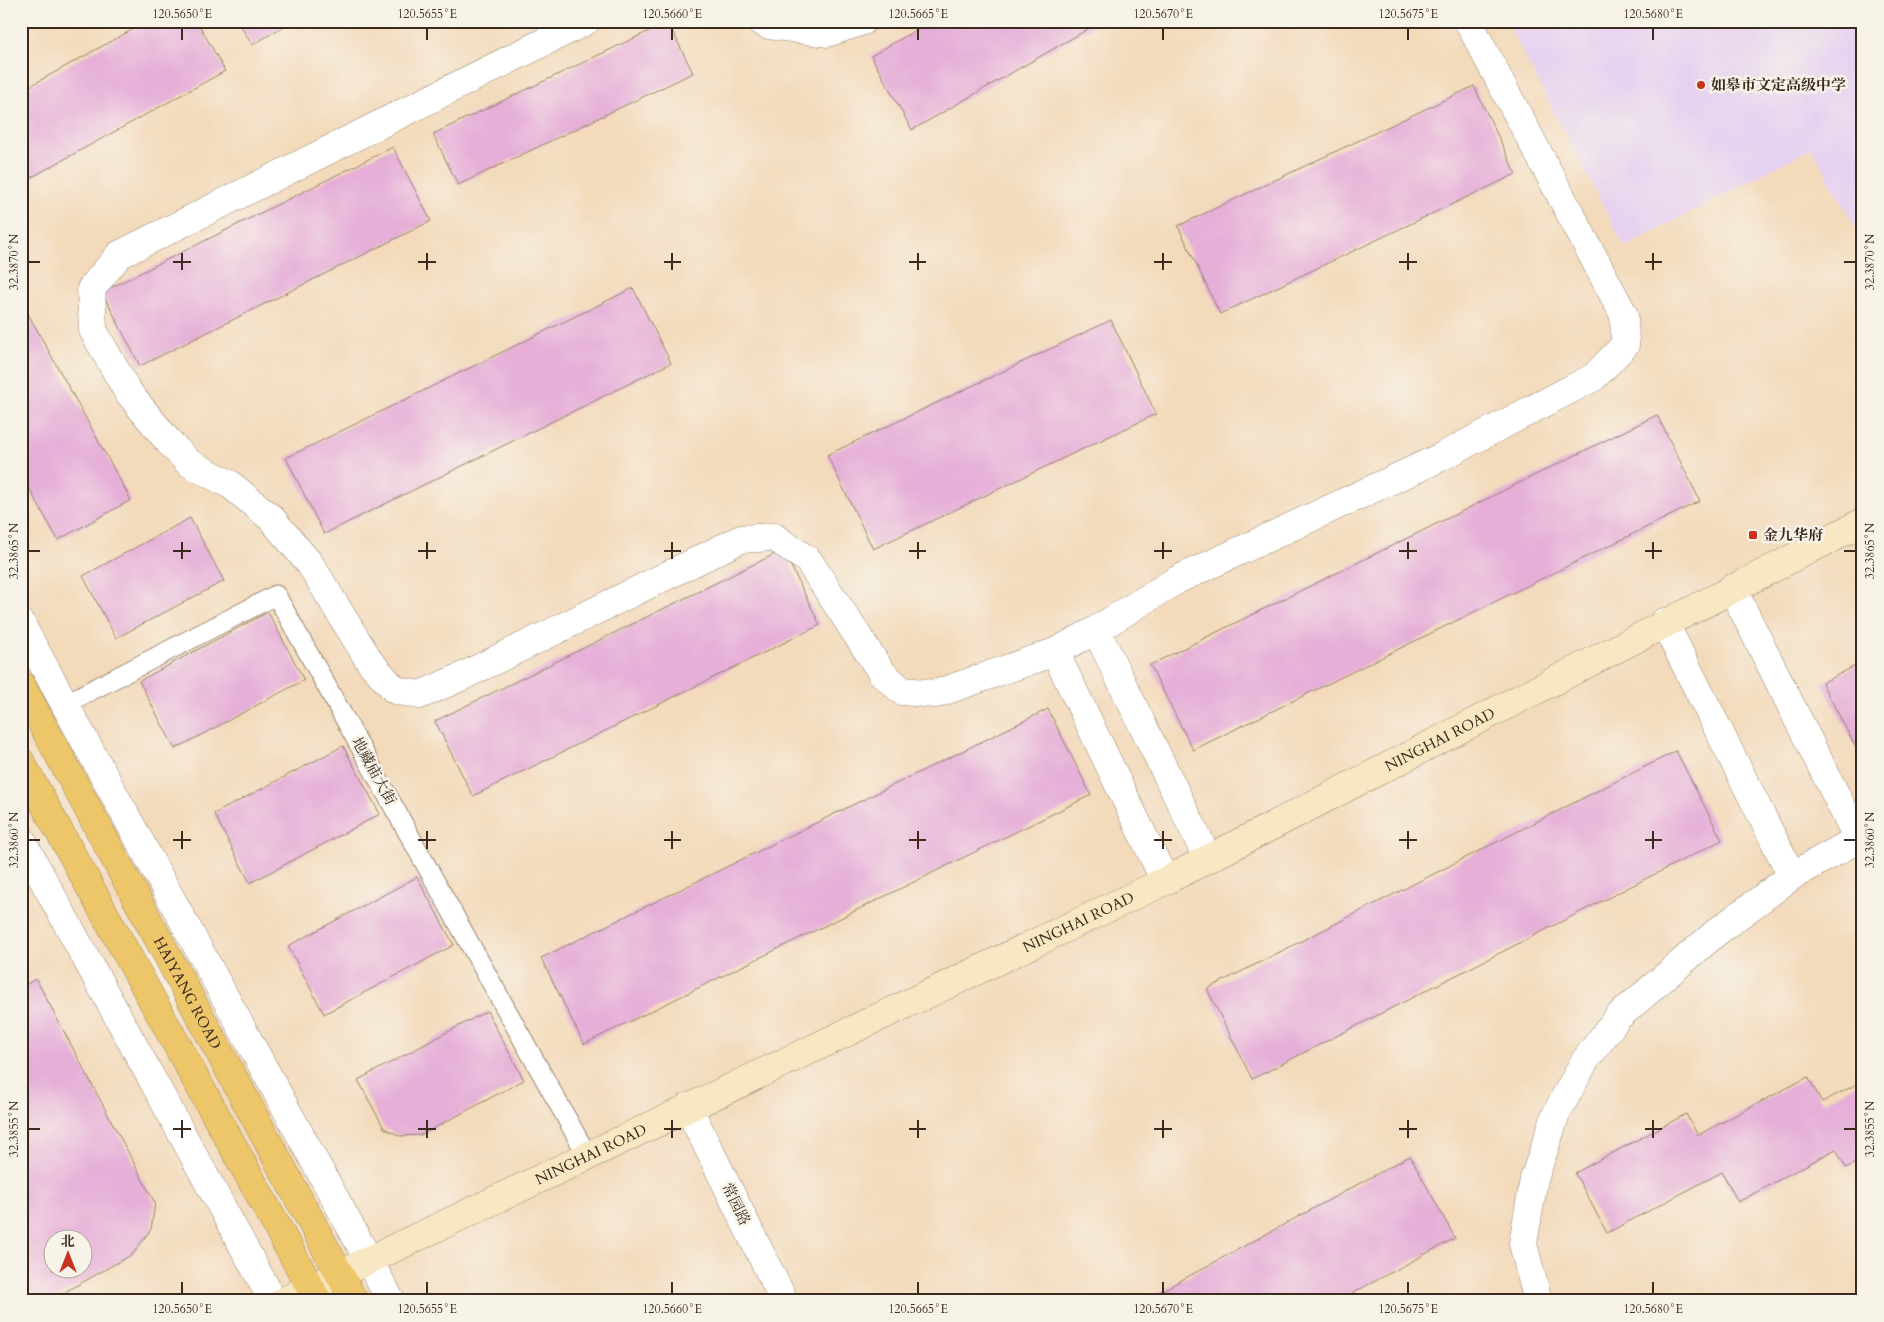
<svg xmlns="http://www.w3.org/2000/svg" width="1884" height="1322" viewBox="0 0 1884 1322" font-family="Cardo,'Noto Serif SC',serif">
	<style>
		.built { fill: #e6d2f0 }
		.building { fill: #e6afd8; fill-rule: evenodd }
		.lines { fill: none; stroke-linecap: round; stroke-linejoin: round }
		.lane-casing { stroke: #97826c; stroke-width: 21 }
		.street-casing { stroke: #97826c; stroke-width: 29 }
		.secondary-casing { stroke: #97826c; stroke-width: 29 }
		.primary-casing { stroke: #97826c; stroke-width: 29 }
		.lane { stroke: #fff; stroke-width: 19 }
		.street { stroke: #fff; stroke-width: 28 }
		.secondary { stroke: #f7e8c3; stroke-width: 28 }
		.primary { stroke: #ecc669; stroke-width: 28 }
		.ticks { fill: none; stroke: #3b2a1e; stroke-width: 2 }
		.poi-dot { fill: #c8321e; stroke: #f7f3e8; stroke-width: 2 }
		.labels { text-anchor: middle; stroke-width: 5; stroke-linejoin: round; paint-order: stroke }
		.poi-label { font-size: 15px; font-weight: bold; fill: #3b2a1e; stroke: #f7f3e8; text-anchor: start }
		.street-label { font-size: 15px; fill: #3b2a1e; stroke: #f7f3e8 }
		.neatline { fill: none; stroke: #3b2a1e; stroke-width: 2 }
		.ticks-label { font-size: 12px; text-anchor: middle; fill: #3b2a1e }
	</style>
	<rect width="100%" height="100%" fill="#f7f3e8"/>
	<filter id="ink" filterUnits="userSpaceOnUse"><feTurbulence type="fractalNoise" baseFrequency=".02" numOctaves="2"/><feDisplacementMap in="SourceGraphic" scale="10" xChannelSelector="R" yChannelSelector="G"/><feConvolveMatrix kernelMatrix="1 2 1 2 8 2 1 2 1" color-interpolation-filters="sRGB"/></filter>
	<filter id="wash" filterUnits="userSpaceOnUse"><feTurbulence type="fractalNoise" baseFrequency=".0096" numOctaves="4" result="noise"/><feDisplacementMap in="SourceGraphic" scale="20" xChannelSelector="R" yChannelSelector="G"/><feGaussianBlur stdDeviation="1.12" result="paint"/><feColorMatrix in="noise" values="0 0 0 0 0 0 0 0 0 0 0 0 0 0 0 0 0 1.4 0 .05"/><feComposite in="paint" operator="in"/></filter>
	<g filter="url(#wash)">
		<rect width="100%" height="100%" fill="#f3dabb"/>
		<path class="built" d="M1506 21H1863V241L1812 148 1625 247Z"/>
		<g id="blocks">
			<path class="building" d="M148 21H197L225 71 21 183V91Z
				M238 21H293L252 45Z
				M932 21H1102L912 130 871 56Z
				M668 22 693 73 458 185 433 134Z
				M1474 86 1516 174 1220 314 1178 226Z
				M393 147 431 221 140 366 102 292Z
				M633 288 671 363 324 534 286 458Z
				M21 301 131 500 58 540 21 474Z
				M1111 320 1156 414 873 549 827 455Z
				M1657 415 1700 501 1193 750 1150 665Z
				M190 518 224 581 116 638 83 576Z
				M783 550 820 625 473 796 435 721Z
				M268 612 304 680 175 749 139 681Z
				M1863 662V761L1822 683Z
				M1048 709 1091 795 584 1044 541 958Z
				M343 746 380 814 250 883 214 814Z
				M1676 751 1722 840 1252 1079 1207 989Z
				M417 877 454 945 324 1014 288 946Z
				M36 979 155 1203 151 1229 133 1254 49 1301H21V987ZM52 1240H82V1270H52Z
				M487 1011 524 1080 421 1135 400 1136 384 1128 358 1080Z
				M1808 1077 1822 1102 1863 1081V1159L1846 1168 1836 1149 1738 1202 1722 1172 1607 1233 1575 1173 1686 1114 1698 1135Z
				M1410 1156 1455 1238 1338 1301H1143Z"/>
		</g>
	</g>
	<g filter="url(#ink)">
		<use href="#blocks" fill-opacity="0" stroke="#97826c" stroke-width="1"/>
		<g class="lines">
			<defs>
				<path id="lane" d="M65 704 276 595 587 1155"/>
				<path id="street" d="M586 21 119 255 91 289 93 330 128 392 168 441 189 463 231 485 271 518 310 564 370 662 395 690 420 695 461 677 741 539 774 537 808 560 882 673 902 691 936 694 1055 652 1096 630 1177 580 1439 458 1594 377 1625 345 1624 315 1468 21
					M760 21 768 25 827 33 863 21
					M1732 588 1858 839 1863 837
					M21 624 391 1301
					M1096 630 1208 859
					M1055 652 1165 881
					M21 839 273 1301
					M1792 876 1858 839
					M688 1107 784 1301
					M1538 1301 1523 1244 1534 1179 1556 1114 1584 1062 1618 1017 1718 931 1792 876 1664 622"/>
				<g id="secondary">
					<path id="s1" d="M283 1301 1165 881 1863 522"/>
				</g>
				<g id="primary">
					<path id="s2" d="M21 685 354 1301"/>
					<path d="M21 762 318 1301"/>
				</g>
			</defs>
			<use href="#lane" class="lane-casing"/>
			<use href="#street" class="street-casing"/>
			<use href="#secondary" class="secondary-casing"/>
			<use href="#primary" class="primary-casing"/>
			<use href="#lane" class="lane"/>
			<use href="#street" class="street"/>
			<use href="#secondary" class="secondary"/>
			<use href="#primary" class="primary"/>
		</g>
	</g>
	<path class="ticks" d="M182 28V40M427 28V40M672 28V40M918 28V40M1163 28V40M1408 28V40M1653 28V40M182 253V270M427 253V270M672 253V270M918 253V270M1163 253V270M1408 253V270M1653 253V270M28 262H40M173 262H191M418 262H436M664 262H681M909 262H926M1154 262H1172M1399 262H1417M1645 262H1662M1844 262H1856M182 542V559M427 542V559M672 542V559M918 542V559M1163 542V559M1408 542V559M1653 542V559M28 551H40M173 551H191M418 551H436M664 551H681M909 551H926M1154 551H1172M1399 551H1417M1645 551H1662M1844 551H1856M182 831V849M427 831V849M672 831V849M918 831V849M1163 831V849M1408 831V849M1653 831V849M28 840H40M173 840H191M418 840H436M664 840H681M909 840H926M1154 840H1172M1399 840H1417M1645 840H1662M1844 840H1856M182 1120V1138M427 1120V1138M672 1120V1138M918 1120V1138M1163 1120V1138M1408 1120V1138M1653 1120V1138M28 1129H40M173 1129H191M418 1129H436M664 1129H681M909 1129H926M1154 1129H1172M1399 1129H1417M1645 1129H1662M1844 1129H1856M182 1282V1294M427 1282V1294M672 1282V1294M918 1282V1294M1163 1282V1294M1408 1282V1294M1653 1282V1294"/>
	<g class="poi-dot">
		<circle cx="1701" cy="85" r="5"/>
		<rect x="1748" y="530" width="10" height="10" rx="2.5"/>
	</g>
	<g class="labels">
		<g class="poi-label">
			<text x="1711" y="90">如皋市文定高级中学</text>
			<text x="1763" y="540">金九华府</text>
		</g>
		<g class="street-label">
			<text dy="5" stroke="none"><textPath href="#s1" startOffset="1286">NINGHAI ROAD</textPath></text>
			<text transform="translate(374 771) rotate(61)" y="5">地藏庙大街</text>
			<text dy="5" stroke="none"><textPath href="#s1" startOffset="881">NINGHAI ROAD</textPath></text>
			<text dy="5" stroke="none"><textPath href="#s2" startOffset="350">HAIYANG ROAD</textPath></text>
			<text dy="5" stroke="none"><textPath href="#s1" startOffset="341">NINGHAI ROAD</textPath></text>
			<text transform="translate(736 1204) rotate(64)" y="5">常园路</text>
		</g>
	</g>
	<rect width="1884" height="1322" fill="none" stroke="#f7f3e8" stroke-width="55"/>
	<g transform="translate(68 1254)"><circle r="24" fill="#f7f3e8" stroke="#aca397"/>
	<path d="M0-4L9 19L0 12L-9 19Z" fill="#c8321e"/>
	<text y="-8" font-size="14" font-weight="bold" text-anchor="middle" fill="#3b2a1e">北</text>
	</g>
	<rect x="28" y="28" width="1828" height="1266" class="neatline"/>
	<g class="ticks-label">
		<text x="182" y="18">120.5650°E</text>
		<text x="427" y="18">120.5655°E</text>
		<text x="672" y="18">120.5660°E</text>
		<text x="918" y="18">120.5665°E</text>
		<text x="1163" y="18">120.5670°E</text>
		<text x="1408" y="18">120.5675°E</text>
		<text x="1653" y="18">120.5680°E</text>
		<text transform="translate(14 262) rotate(-90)" y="4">32.3870°N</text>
		<text transform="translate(1870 262) rotate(-90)" y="4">32.3870°N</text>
		<text transform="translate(14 551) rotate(-90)" y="4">32.3865°N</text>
		<text transform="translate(1870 551) rotate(-90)" y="4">32.3865°N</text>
		<text transform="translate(14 840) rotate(-90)" y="4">32.3860°N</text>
		<text transform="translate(1870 840) rotate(-90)" y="4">32.3860°N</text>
		<text transform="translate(14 1129) rotate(-90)" y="4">32.3855°N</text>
		<text transform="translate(1870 1129) rotate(-90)" y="4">32.3855°N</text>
		<text x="182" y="1313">120.5650°E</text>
		<text x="427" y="1313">120.5655°E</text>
		<text x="672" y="1313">120.5660°E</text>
		<text x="918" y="1313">120.5665°E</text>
		<text x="1163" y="1313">120.5670°E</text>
		<text x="1408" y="1313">120.5675°E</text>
		<text x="1653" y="1313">120.5680°E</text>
	</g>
</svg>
